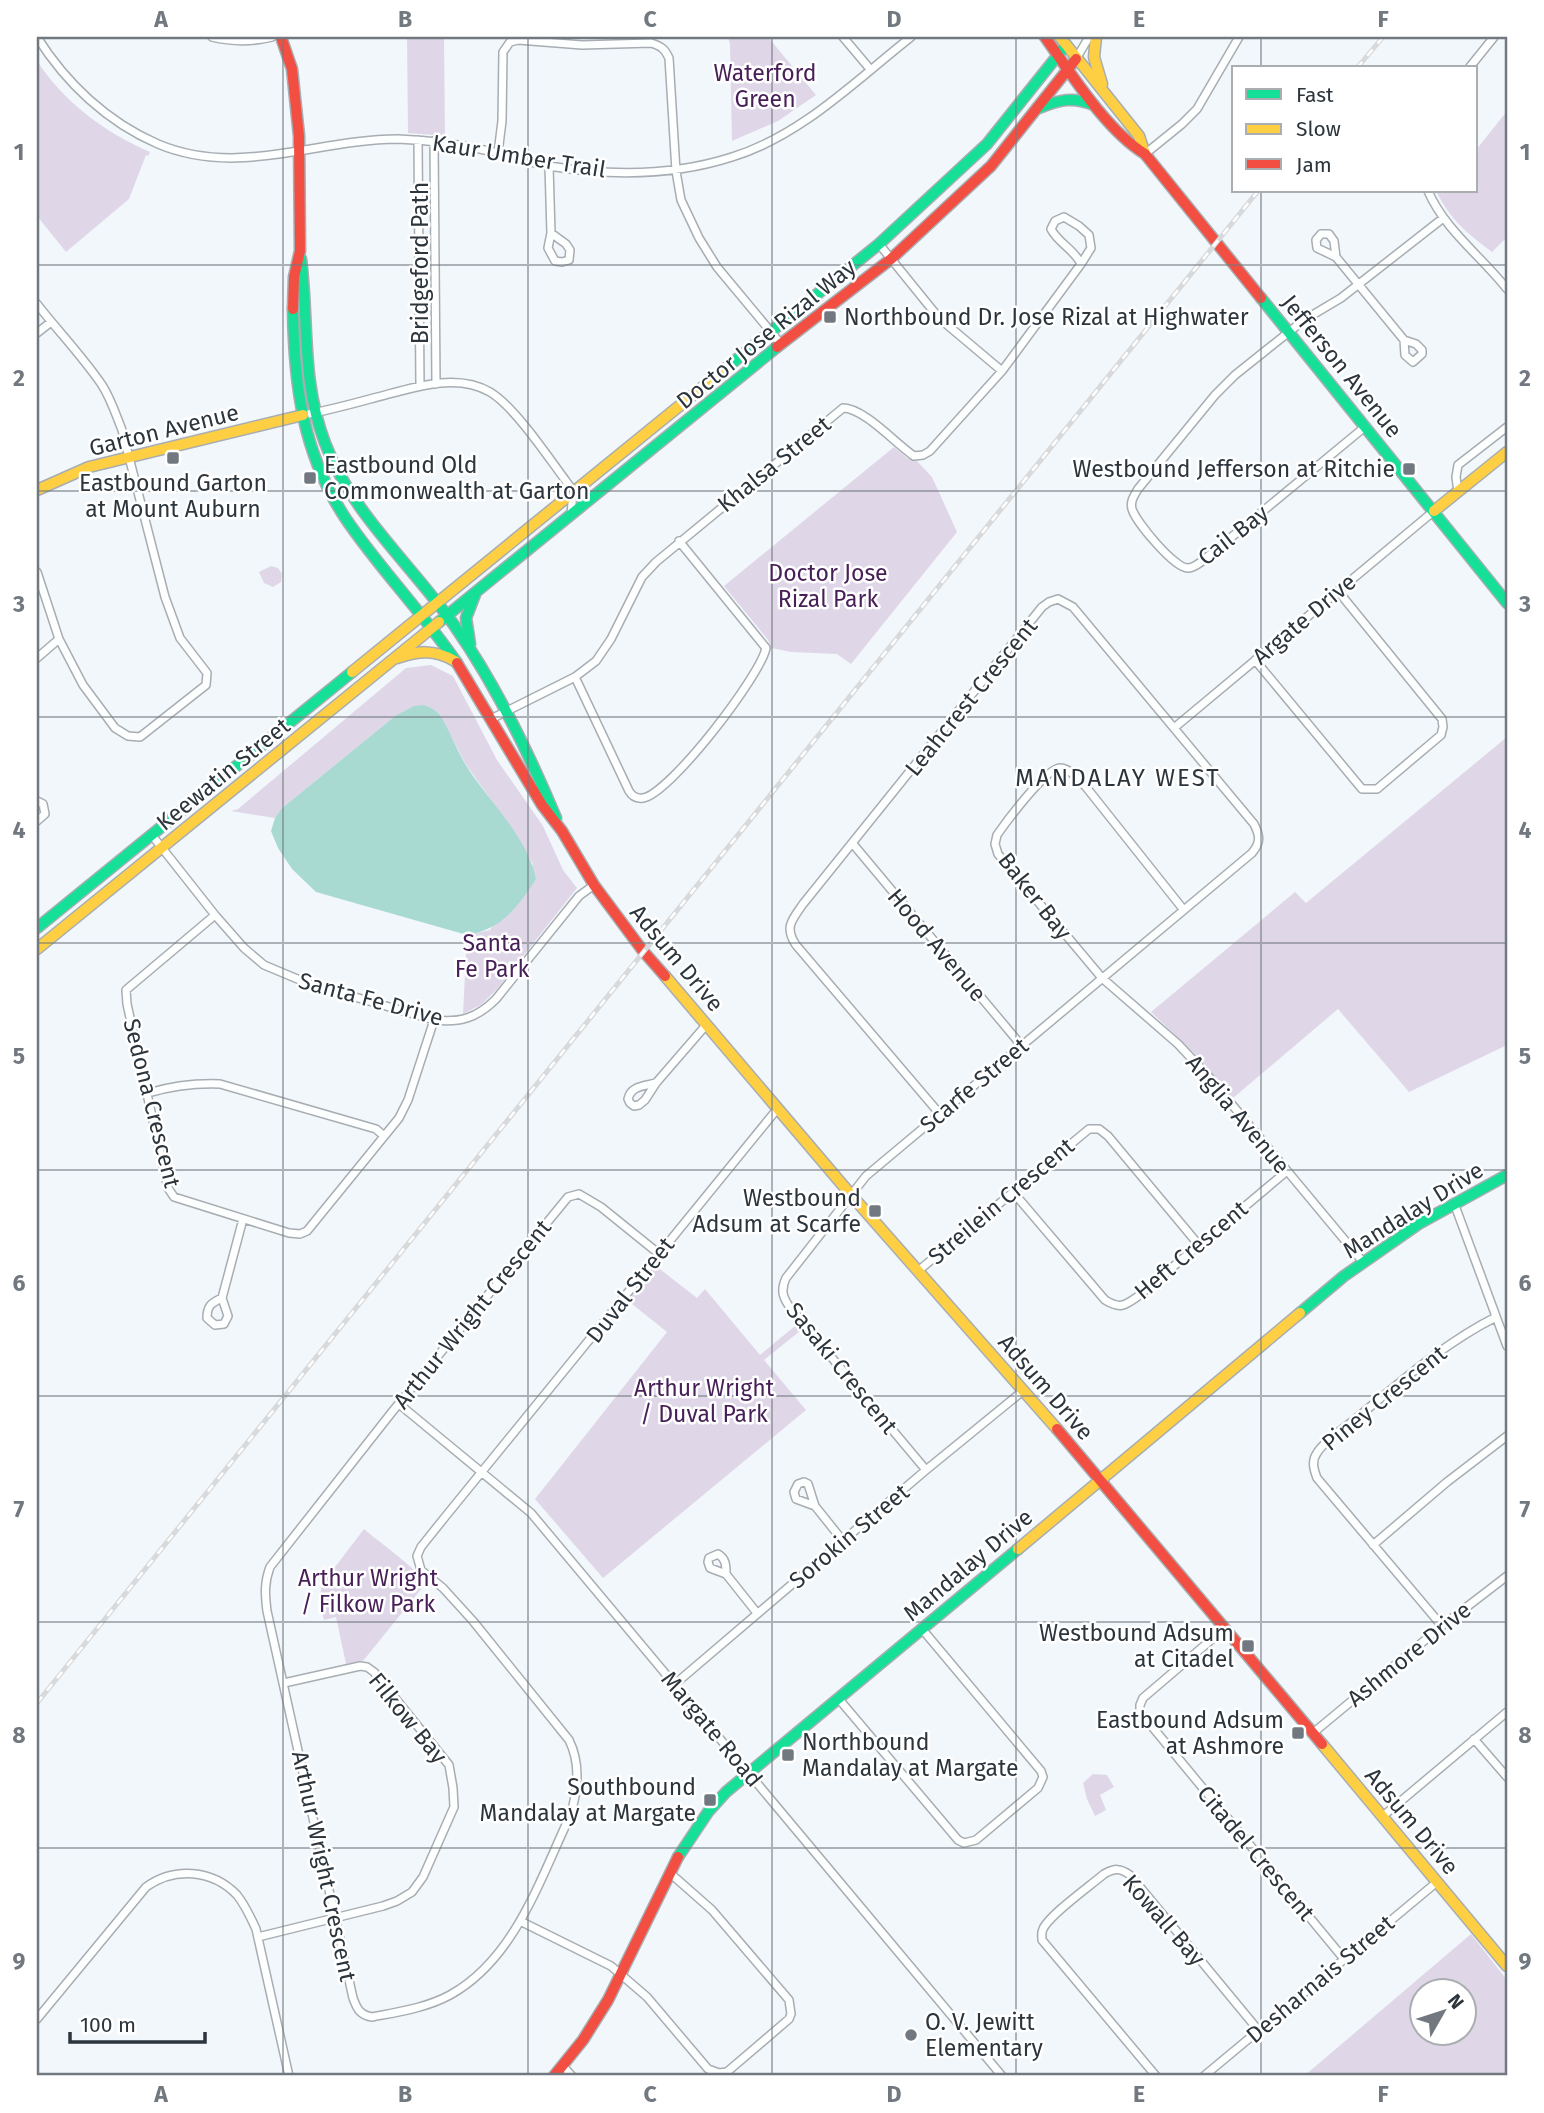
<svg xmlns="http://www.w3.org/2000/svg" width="1544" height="2113" viewBox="0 0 1544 2113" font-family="'Fira Sans',sans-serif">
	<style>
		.green { fill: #dfd7e8; fill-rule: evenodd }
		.water { fill: #a8dad2 }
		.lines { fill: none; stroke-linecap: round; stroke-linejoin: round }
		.street-casing { stroke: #a7adb2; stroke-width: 10 }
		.fast-casing { stroke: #a7adb2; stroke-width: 13 }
		.slow-casing { stroke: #a7adb2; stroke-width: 13 }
		.jam-casing { stroke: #a7adb2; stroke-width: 13 }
		.street { stroke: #fdfefe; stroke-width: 7 }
		.fast { stroke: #16e098; stroke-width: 10 }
		.slow { stroke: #ffcf43; stroke-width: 10 }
		.jam { stroke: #f24e42; stroke-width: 10 }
		.rail-casing { stroke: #d7d9db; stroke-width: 5 }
		.rail { stroke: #fff; stroke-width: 2.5; stroke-dasharray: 8; stroke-linecap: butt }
		.grid { fill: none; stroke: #71787f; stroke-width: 2; stroke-opacity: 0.55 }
		.poi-dot { fill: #71787f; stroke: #fff; stroke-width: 2.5 }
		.labels { text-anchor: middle; stroke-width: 5; stroke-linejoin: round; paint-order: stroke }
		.park-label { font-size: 23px; fill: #482058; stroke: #fff }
		.street-label { font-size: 23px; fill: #2c343c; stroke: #fff }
		.poi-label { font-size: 23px; fill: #2c343c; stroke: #fff; text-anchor: end }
		.neighbourhood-label { font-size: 24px; letter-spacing: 2px; fill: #2c343c; stroke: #fff }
		.neatline { fill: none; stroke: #71787f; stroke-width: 2.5 }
		.grid-label { font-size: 23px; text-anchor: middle; font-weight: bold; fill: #71787f }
	</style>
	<rect width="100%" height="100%" fill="#f2f7fb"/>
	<path class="green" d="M407 37H444L445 136 408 133Z
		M728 37H768L816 95 778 121 732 141 730 44Z
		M37 61C65 103 104 132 150 152L148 156 146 155 129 199 66 252 37 216Z
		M1507 111V237L1492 252C1465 232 1451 220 1436 191H1476V150Z
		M894 447 907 458 917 461 932 477 957 532 851 664 837 654 791 652 771 648 768 640 724 586Z
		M271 566 278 568 282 574 281 582 273 587 264 583 259 572Z
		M431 665 453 676 497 760 543 826 563 870 577 888 498 988 482 1004 463 1014 467 935 490 930 533 864 515 834 465 763 441 717 395 716 281 809 275 818 231 811 238 809 406 668Z
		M1507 737V1045L1409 1092 1338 1009 1233 1098 1196 1055 1151 1012 1295 892 1306 903Z
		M656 1266 697 1298 705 1289 760 1355 795 1326 800 1331 764 1360 806 1410 603 1578 535 1499 667 1332 627 1300Z
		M364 1529C385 1547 409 1562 426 1583L363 1661 346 1664 336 1617 324 1620 319 1602 322 1584Z
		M1093 1774 1107 1775 1114 1787 1100 1795 1106 1810 1095 1816 1087 1799 1083 1783Z
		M1471 1934 1507 1980V2076H1304ZM1422 1990H1464V2032H1422Z"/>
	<path class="water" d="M424 705C432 708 437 711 442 718 450 732 456 748 464 762 487 801 527 834 536 879 518 907 501 930 467 935L316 892 292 869 278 848 271 831 275 818 281 809 395 716 414 706Z"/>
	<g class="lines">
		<defs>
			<path id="street" d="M37 37C66 83 107 122 158 144 239 178 317 139 398 139 432 140 465 145 498 153 515 157 532 163 549 166 610 176 673 176 732 157 801 136 855 81 911 37
				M212 37C233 42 252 42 272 37
				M843 37 870 69
				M1076 59 1089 37
				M1469 68 1494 37
				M418 140 420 386
				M434 141 436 384
				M498 153 502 121 503 52 510 42 518 40 582 45 651 43C661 46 665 49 669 58L676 171 681 200 699 238 717 267 781 344
				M1145 154 1182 124 1197 109 1239 37
				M549 166 551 233 548 248 555 261 562 262 569 260 570 250 566 244 551 233
				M1428 191C1445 230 1481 256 1507 289
				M879 244 939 318 1002 371
				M1336 257 1334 241 1329 234H1321L1316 240 1317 248 1336 257 1404 340 1416 344 1422 350V354L1413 362 1405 355 1404 340
				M37 304C58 331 83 357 102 385 111 399 116 415 122 430L165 597 180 638 207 673 206 685 140 737 128 736 115 728 83 685 59 639 37 572
				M37 333 51 322
				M303 415C325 411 348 405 370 399 407 390 454 371 490 392 515 407 548 457 566 481L573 491 571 515
				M1366 426 1211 554C1205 558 1196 568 1188 568 1175 569 1136 522 1132 509 1130 501 1134 496 1138 489L1215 395 1235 375 1304 320 1341 298 1442 219
				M1458 492 1456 477 1458 465 1507 427
				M37 658 59 639
				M1255 660 1362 789H1377L1441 735 1443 727 1442 719 1338 591
				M575 677 629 791C632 796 636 799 643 798 670 794 761 675 766 648L679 541
				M491 719 575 677 596 661 611 639 642 577 656 562 843 408C864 408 896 444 914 456L923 455 930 451 1002 371 1081 264 1091 248 1089 235 1079 226 1064 217 1055 221 1051 229C1058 243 1074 249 1081 264
				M1174 728 1434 511
				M37 801 43 804 45 814 37 821
				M151 834 215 915 244 948 264 965 307 983 434 1020C460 1023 477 1018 496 999L579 896 594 885
				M853 844 1021 1045
				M1183 909 1086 787C1079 780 1070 768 1060 768 1047 767 1006 822 997 835L995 844 998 854 1102 978 1178 1044 1209 1077 1363 1262
				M215 915 126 990 127 1004 168 1188 174 1197 289 1233 300 1234 307 1231 399 1118 408 1100 434 1020
				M656 1083C644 1086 631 1086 628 1099L630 1103 634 1106 639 1105 645 1100 656 1083 707 1024
				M148 1093C172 1086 195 1083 220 1084L376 1129 384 1136
				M1013 1192 1105 1300C1120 1309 1124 1306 1137 1297L1287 1171
				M1454 1203 1507 1346
				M658 1253 601 1207 579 1194 568 1197 392 1412 270 1567C264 1583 265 1595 267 1611L353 1998C357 2009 360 2015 372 2017 398 2012 426 2008 450 1995 515 1959 540 1879 570 1816 578 1791 581 1764 569 1740L473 1621 443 1588 421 1570 417 1556 421 1547 445 1517 778 1108
				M918 1271 1089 1129H1099L1108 1136 1198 1244
				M222 1298C211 1303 207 1306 207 1318L215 1325 224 1324 228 1316 222 1298 243 1219
				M399 1404 531 1513 1002 2076
				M926 1470 791 1309C783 1298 780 1291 786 1278L866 1176 1252 853C1261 842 1260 836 1254 824L1073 607 1058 599 1049 602 1042 607 803 904C792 920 784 927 796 945L939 1113
				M815 1506 796 1499 794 1492 798 1484 804 1482 808 1484 815 1506 843 1541
				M1373 1545 1447 1482 1507 1436
				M726 1574C726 1565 726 1559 718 1554L709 1558 708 1562 710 1568 726 1574 757 1613
				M1442 1626 1317 1478C1314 1470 1311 1461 1317 1453 1323 1442 1343 1429 1353 1421 1398 1384 1444 1343 1496 1317
				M1225 1628 1143 1698 1140 1705V1712L1344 1959
				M675 1684 926 1470 1024 1390
				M838 1698 958 1840 964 1843 976 1840 1038 1788 1043 1777 1041 1771 922 1629
				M1313 1733 1442 1626 1507 1576
				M1474 1739 1507 1777
				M1383 1816 1507 1712
				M520 1921 611 1966 647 1997 708 2069 719 2073 727 2072 789 2019 791 2014 789 2000 712 1910 670 1873
				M258 1937 383 1906 397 1901 412 1892 423 1877 454 1807 453 1788 449 1765 374 1672 367 1667 360 1666 284 1683
				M37 2019 146 1887C174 1867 212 1869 237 1895 245 1905 251 1918 256 1929L289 2076
				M563 2066 572 2076
				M1156 2076 1042 1940C1042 1935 1041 1933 1043 1929 1049 1915 1090 1886 1104 1874 1115 1868 1120 1868 1130 1875L1259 2031
				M1204 2076 1437 1882"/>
			<path id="fast" d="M1039 108C1059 100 1073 96 1094 105
				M301 259C309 324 301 380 325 443 352 514 411 564 454 625 496 685 528 751 556 818
				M1261 298 1507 603
				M293 309C294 385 303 455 346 519 380 569 423 613 457 663
				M726 368 879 244 987 144 1066 45
				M439 622 777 347
				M470 644 466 618 476 592
				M37 928 352 672
				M1300 1313 1344 1276 1420 1223 1507 1175
				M678 1857 708 1812 726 1792 1018 1549"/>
			<path id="slow" d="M1060 37 1139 136 1145 154
				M1096 37 1094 57 1102 84
				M37 490 89 467 303 415
				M1434 511 1507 452
				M397 658C419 651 434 649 455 661
				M352 672 726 368
				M37 949 439 622
				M665 976 852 1196 1057 1429
				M1018 1549 1300 1313
				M1322 1744 1507 1966"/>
			<path id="jam" d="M281 37 292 69 299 136 300 251 294 277 293 309
				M1045 37C1072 75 1106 130 1145 154L1261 298
				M777 347 891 259 991 166 1076 59
				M457 663 542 805 562 831 594 885 643 951 665 976
				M1057 1429 1322 1744
				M554 2076 583 2040 608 2000 678 1857"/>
		</defs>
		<use href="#street" class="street-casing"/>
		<use href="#fast" class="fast-casing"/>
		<use href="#slow" class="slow-casing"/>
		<use href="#jam" class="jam-casing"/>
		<use href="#street" class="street"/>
		<use href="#fast" class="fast"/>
		<use href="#slow" class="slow"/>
		<use href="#jam" class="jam"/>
		<defs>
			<path id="rail" d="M1357 68 1383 37
				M37 1703 1258 191"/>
		</defs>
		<use href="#rail" class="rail-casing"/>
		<use href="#rail" class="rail"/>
	</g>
	<path class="grid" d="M283 37V2076M528 37V2076M772 37V2076M1016 37V2076M1261 37V68M1261 191V2076M37 265H1507M37 491H1507M37 717H1507M37 943H1507M37 1170H1507M37 1396H1507M37 1622H1507M37 1848H1507"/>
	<g class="poi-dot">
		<rect x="823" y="310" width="14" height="14" rx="3.5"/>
		<rect x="166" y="451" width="14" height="14" rx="3.5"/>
		<rect x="1402" y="462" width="14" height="14" rx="3.5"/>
		<rect x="303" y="471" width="14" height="14" rx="3.5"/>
		<rect x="868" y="1204" width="14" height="14" rx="3.5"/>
		<rect x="1241" y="1639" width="14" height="14" rx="3.5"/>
		<rect x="1291" y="1726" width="14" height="14" rx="3.5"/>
		<rect x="781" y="1748" width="14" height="14" rx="3.5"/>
		<rect x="703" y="1793" width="14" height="14" rx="3.5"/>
		<circle cx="911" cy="2035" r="7"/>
	</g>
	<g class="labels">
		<g class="park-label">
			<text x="765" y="81">Waterford<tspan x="765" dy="26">Green</tspan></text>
			<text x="828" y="581">Doctor Jose<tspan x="828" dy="26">Rizal Park</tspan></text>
			<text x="492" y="951">Santa<tspan x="492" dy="26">Fe Park</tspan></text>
			<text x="704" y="1396">Arthur Wright<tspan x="704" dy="26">/ Duval Park</tspan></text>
			<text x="368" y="1586">Arthur Wright<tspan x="368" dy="26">/ Filkow Park</tspan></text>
		</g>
		<g class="street-label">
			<text transform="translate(519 156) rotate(9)" y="8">Kaur Umber Trail</text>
			<text transform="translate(420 263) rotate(-90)" y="8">Bridgeford Path</text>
			<text transform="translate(766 334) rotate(-39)" y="8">Doctor Jose Rizal Way</text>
			<text transform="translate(1342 366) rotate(51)" y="8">Jefferson Avenue</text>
			<text transform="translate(164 430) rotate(-14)" y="8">Garton Avenue</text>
			<text transform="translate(774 464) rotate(-39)" y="8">Khalsa Street</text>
			<text transform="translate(1233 535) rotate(-38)" y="8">Cail Bay</text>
			<text transform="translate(1304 619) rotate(-40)" y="8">Argate Drive</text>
			<text transform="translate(971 697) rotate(-51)" y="8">Leahcrest Crescent</text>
			<text transform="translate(223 774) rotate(-39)" y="8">Keewatin Street</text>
			<text transform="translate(1035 896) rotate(52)" y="8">Baker Bay</text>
			<text transform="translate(937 945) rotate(50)" y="8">Hood Avenue</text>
			<text transform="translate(677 958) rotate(50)" y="8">Adsum Drive</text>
			<text transform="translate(371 999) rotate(15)" y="8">Santa Fe Drive</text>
			<text transform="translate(974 1085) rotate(-40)" y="8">Scarfe Street</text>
			<text transform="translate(152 1103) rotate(76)" y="8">Sedona Crescent</text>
			<text transform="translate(1238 1114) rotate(50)" y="8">Anglia Avenue</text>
			<text transform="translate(1001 1201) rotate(-40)" y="8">Streilein Crescent</text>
			<text transform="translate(1413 1210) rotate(-32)" y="8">Mandalay Drive</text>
			<text transform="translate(1191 1250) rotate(-40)" y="8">Heft Crescent</text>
			<text transform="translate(630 1290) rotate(-52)" y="8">Duval Street</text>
			<text transform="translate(472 1314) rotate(-51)" y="8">Arthur Wright Crescent</text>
			<text transform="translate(842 1368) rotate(51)" y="8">Sasaki Crescent</text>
			<text transform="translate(1046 1387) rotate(49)" y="8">Adsum Drive</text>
			<text transform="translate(1384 1398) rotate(-39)" y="8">Piney Crescent</text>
			<text transform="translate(849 1536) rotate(-40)" y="8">Sorokin Street</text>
			<text transform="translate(968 1565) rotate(-40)" y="8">Mandalay Drive</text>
			<text transform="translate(1409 1654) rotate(-39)" y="8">Ashmore Drive</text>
			<text transform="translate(408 1718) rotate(51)" y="8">Filkow Bay</text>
			<text transform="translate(712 1729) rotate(50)" y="8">Margate Road</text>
			<text transform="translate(1412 1821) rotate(50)" y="8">Adsum Drive</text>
			<text transform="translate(1256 1853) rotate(50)" y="8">Citadel Crescent</text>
			<text transform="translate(324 1866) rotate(78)" y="8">Arthur Wright Crescent</text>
			<text transform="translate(1164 1920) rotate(49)" y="8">Kowall Bay</text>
			<text transform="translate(1320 1979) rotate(-40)" y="8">Desharnais Street</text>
		</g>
		<g class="poi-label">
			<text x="844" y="325" text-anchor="start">Northbound Dr. Jose Rizal at Highwater</text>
			<text x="324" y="473" text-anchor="start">Eastbound Old<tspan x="324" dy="26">Commonwealth at Garton</tspan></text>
			<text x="1395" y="477">Westbound Jefferson at Ritchie</text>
			<text x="173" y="491" text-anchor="middle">Eastbound Garton<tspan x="173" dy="26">at Mount Auburn</tspan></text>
			<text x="861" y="1206">Westbound<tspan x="861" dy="26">Adsum at Scarfe</tspan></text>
			<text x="1234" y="1641">Westbound Adsum<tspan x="1234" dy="26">at Citadel</tspan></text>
			<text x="1284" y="1728">Eastbound Adsum<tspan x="1284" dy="26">at Ashmore</tspan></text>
			<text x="802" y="1750" text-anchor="start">Northbound<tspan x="802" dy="26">Mandalay at Margate</tspan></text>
			<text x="696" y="1795">Southbound<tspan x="696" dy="26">Mandalay at Margate</tspan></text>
			<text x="925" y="2030" text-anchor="start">O. V. Jewitt<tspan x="925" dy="26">Elementary</tspan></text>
		</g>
		<g class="neighbourhood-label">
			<text x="1118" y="786">MANDALAY WEST</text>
		</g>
	</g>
	<rect width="1544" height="2113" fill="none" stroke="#ffffff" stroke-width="77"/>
	<rect x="1232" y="66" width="245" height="126" fill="#ffffff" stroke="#abaeb1" stroke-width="2"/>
	<rect x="1246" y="89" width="35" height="10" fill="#16e098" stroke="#abaeb1" stroke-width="2"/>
	<text x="1296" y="102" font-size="21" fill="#2c343c">Fast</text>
	<rect x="1246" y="124" width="35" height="10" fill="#ffcf43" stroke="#abaeb1" stroke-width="2"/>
	<text x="1296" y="136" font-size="21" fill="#2c343c">Slow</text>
	<rect x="1246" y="159" width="35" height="10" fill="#f24e42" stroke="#abaeb1" stroke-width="2"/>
	<text x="1296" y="172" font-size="21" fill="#2c343c">Jam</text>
	<g transform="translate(1443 2012) rotate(51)"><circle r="33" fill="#ffffff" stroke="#abaeb1" stroke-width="2"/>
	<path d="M0-5L12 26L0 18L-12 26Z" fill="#71787f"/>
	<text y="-10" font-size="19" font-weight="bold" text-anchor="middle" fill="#2c343c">N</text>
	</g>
	<path d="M70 2032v10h135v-10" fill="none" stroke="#2c343c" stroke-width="3.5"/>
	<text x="80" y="2032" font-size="21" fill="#2c343c" stroke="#ffffff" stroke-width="5" paint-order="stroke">100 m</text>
	<rect x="38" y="38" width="1468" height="2036" class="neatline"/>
	<g class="grid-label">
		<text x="161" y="27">A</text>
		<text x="405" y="27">B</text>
		<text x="650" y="27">C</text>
		<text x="894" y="27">D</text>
		<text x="1139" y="27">E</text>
		<text x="1383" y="27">F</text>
		<text x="19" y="160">1</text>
		<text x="1525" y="160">1</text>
		<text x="19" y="386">2</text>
		<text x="1525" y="386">2</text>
		<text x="19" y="612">3</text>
		<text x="1525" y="612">3</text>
		<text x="19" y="838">4</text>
		<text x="1525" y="838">4</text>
		<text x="19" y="1064">5</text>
		<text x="1525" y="1064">5</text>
		<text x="19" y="1291">6</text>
		<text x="1525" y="1291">6</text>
		<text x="19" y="1517">7</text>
		<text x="1525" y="1517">7</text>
		<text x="19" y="1743">8</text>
		<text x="1525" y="1743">8</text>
		<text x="19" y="1969">9</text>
		<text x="1525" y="1969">9</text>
		<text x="161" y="2102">A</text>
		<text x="405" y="2102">B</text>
		<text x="650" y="2102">C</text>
		<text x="894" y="2102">D</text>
		<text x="1139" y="2102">E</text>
		<text x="1383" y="2102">F</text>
	</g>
</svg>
